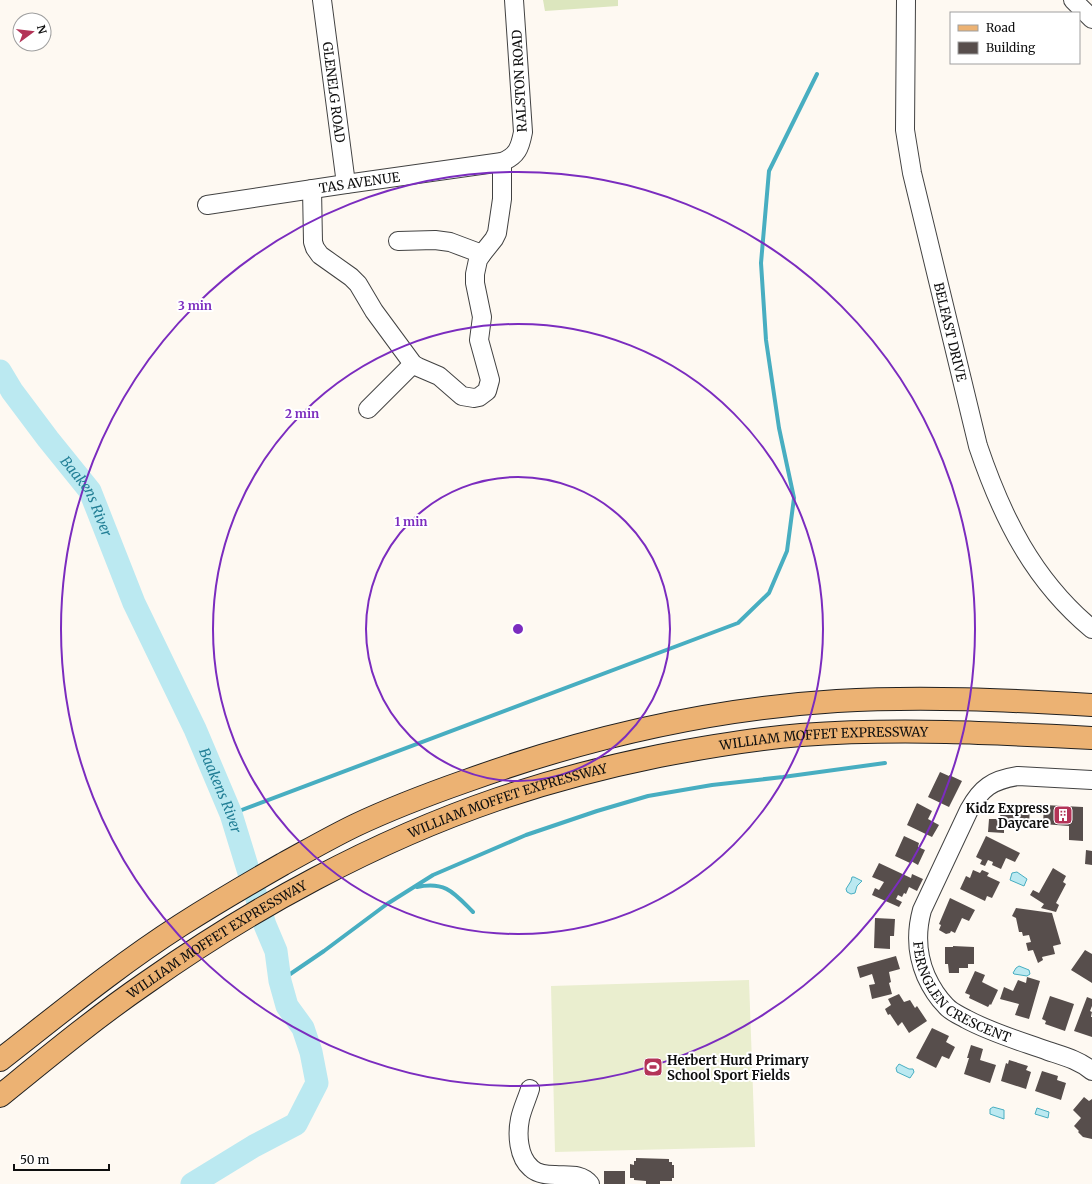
<svg xmlns="http://www.w3.org/2000/svg" width="1092" height="1184" viewBox="0 0 1092 1184" font-family="Merriweather,serif">
	<style>
		.green { fill: #dce6be }
		.pitch { fill: #eaeecf }
		.water { fill: #bbe9f1; stroke: #48aec1 }
		.lines { fill: none; stroke-linecap: round; stroke-linejoin: round }
		.stream { stroke: #48aec1; stroke-width: 4 }
		.river { stroke: #bbe9f1; stroke-width: 23 }
		.building { fill: #574e4c }
		.minor-casing { stroke: #424242; stroke-width: 20 }
		.major-casing { stroke: #202020; stroke-width: 24 }
		.minor { stroke: #fff; stroke-width: 18 }
		.major { stroke: #ecb273; stroke-width: 22 }
		.ring { fill: none; stroke: #7b2cbf; stroke-width: 2 }
		.labels { text-anchor: middle; stroke-width: 4; stroke-linejoin: round; paint-order: stroke }
		.street-label { font-size: 13px; fill: #0f0f0f; stroke: #fff }
		.poi-label { font-size: 13px; font-weight: bold; fill: #0f0f0f; stroke: #fff; text-anchor: end }
		.water-label { font-size: 14px; font-style: italic; fill: #227f96; stroke: #fff }
		.centre { fill: #7b2cbf; stroke: #fff; stroke-width: 2 }
		.ring-label { font-size: 12px; text-anchor: middle; font-weight: bold; fill: #7b2cbf; stroke: #fff; stroke-width: 4; stroke-linejoin: round; paint-order: stroke }
	</style>
	<rect width="100%" height="100%" fill="#fef9f2"/>
	<path class="green" d="M543 0H618V6L545 11Z"/>
	<path class="pitch" d="M749 980 755 1147 555 1152 551 986Z"/>
	<path class="water" d="M1017 872 1027 879 1024 886 1010 880 1012 873Z
		M852 877H854L862 881 857 886 855 893 851 894 847 892 846 889 851 881Z
		M1019 966 1029 970 1030 974 1027 976 1014 974 1013 973 1016 968Z
		M899 1064 909 1069H913L914 1072 910 1078 897 1072 896 1068Z
		M993 1107 1004 1110V1119L990 1114V1109Z
		M1037 1108 1049 1112 1048 1118 1035 1114Z"/>
	<g class="lines">
		<path class="stream" d="M231 814 738 623 769 593 787 551 794 498 779 428 766 340 761 263 769 171 817 74
			M417 887C446 881 454 893 473 912
			M280 981 324 951 387 904 433 875 526 835 597 811 648 796 712 785 783 777 885 763"/>
		<path class="river" id="s1" d="M0 371 12 391 48 439 90 491 134 603 195 729 231 814 265 925 276 951 280 981 287 1006 303 1028 311 1052 317 1083 296 1124 254 1146 192 1184"/>
	</g>
	<path class="building" d="M940 772 949 776V775L962 781 949 807 928 797Z
		M917 803 932 811 928 819 939 825 932 837 907 825Z
		M1010 805 1030 806 1029 825 1011 824 1010 827H1004V833L988 832 989 819H1000L1001 806Z
		M1044 805 1083 807V841L1069 840V826L1043 824Z
		M904 836 919 843 918 847 925 850 918 865 911 861 910 863 895 856Z
		M986 836 1020 853 1015 862 1006 858 1001 869 992 865 993 862 988 860 985 866 980 864 982 860 976 857Z
		M1086 850 1092 851V865L1085 864Z
		M879 863 911 878 912 874 923 879 917 891 909 887 906 894 904 893 902 897 898 895 896 899 902 902 899 907 872 895 875 888 879 890 884 882 872 877Z
		M1053 868 1066 876 1063 882 1066 884 1056 903 1059 905 1056 912 1041 908 1044 904 1030 895 1033 890 1039 893Z
		M973 870 980 873 982 870 989 873 987 876 1000 882 992 898 987 896 985 901 960 889 966 876 970 878Z
		M950 898 975 910 969 921 962 918 955 933 951 931 950 933 946 934 939 930 941 925 939 924Z
		M1016 908 1052 913 1061 944 1053 946 1055 954 1042 957 1043 960 1038 963 1033 950 1028 951 1026 943 1031 942 1029 935 1023 936 1022 932H1019L1016 918 1012 916Z
		M875 918 895 919 894 936H890V949L874 948Z
		M953 946 974 947V964H968V968H959V973H949L948 964H945V947H953Z
		M1085 950 1092 954V983L1071 970Z
		M896 956 900 969 889 972 891 982 889 983 892 994 872 999 869 985 875 984 872 974 860 978 857 967Z
		M975 971 985 975 982 982 998 990 991 1005 990 1004 988 1007 969 998 970 995 965 993Z
		M1027 977 1040 981 1029 1019 1015 1015 1019 1004 1000 999 1004 987 1013 991 1018 980 1026 983Z
		M899 994 904 1002 910 1000 915 1008 917 1006 927 1021 909 1033 902 1022 898 1026 890 1014 888 1015 885 1009 891 1005 888 999Z
		M1050 996 1074 1004 1065 1031 1045 1024 1046 1021 1042 1019Z
		M1087 997 1092 999V1006L1090 1011 1092 1012 1091 1017H1092V1037L1074 1031Z
		M932 1028 949 1036 946 1042 955 1047 949 1059 942 1056 936 1068 916 1058Z
		M971 1045 983 1049 980 1060 996 1065 990 1083 964 1074 969 1058H967Z
		M1009 1060 1028 1066 1026 1070 1031 1072 1026 1089 1001 1081 1006 1063 1008 1064Z
		M1042 1071 1058 1076 1057 1080 1066 1083 1061 1100 1035 1091Z
		M1084 1097 1089 1101 1092 1099V1139L1083 1137 1078 1132 1079 1131 1074 1126 1081 1118 1073 1110Z
		M636 1158 669 1159V1162H672V1165H674V1178H672V1181H660V1184H646V1181L634 1180V1178H630V1164L634 1165V1161H636Z
		M604 1171H625V1184H604Z"/>
	<g class="lines">
		<defs>
			<g id="minor">
				<path id="s2" d="M322 0 346 184"/>
				<path id="s3" d="M906 0 905 130 912 173 978 446C1002 517 1033 580 1092 629"/>
				<path d="M1073 0 1092 19"/>
				<path d="M312 189 313 242 315 248 320 255 351 277 358 284 374 311 413 364 418 367 439 376 462 396 474 398 479 397 487 391 490 380 479 340 482 317 475 283V274L478 260 482 254 494 239 497 233 502 199V162"/>
				<path id="s4" d="M207 205 346 184 502 162C517 156 520 148 523 132L514 0"/>
				<path d="M398 241 435 240 450 242 482 254"/>
				<path d="M368 409 413 364"/>
				<path id="s5" d="M1092 780 1018 776C992 780 981 788 969 810L922 910C916 932 917 955 926 976 931 987 937 997 946 1006 951 1012 959 1015 966 1019 992 1033 1020 1041 1048 1051 1063 1056 1079 1060 1092 1071"/>
				<path d="M530 1089C527 1099 522 1109 520 1119 517 1134 518 1157 531 1168 537 1174 548 1175 555 1175 568 1176 581 1173 590 1184"/>
			</g>
			<g id="major">
				<path d="M0 1060C59 1014 117 966 181 925 214 904 248 884 283 864 307 851 331 837 356 825 392 808 429 794 466 781 585 738 710 709 837 701 922 696 1007 700 1092 705"/>
				<path id="s6" d="M0 1096C48 1057 95 1018 146 983 252 908 375 841 498 799 551 781 605 767 659 756 706 747 753 739 801 735 898 728 995 733 1092 738"/>
			</g>
		</defs>
		<use href="#minor" class="minor-casing"/>
		<use href="#major" class="major-casing"/>
		<use href="#minor" class="minor"/>
		<use href="#major" class="major"/>
	</g>
	<g class="ring">
		<circle cx="518" cy="629" r="152"/>
		<circle cx="518" cy="629" r="305"/>
		<circle cx="518" cy="629" r="457"/>
	</g>
	<defs>
		<symbol id="building-square" viewBox="-11 -11 22 22"><rect x="-9" y="-9" width="18" height="18" rx="4" fill="#b33357" stroke="#fff"/><path d="M-4-6H4V6H1V3H-1V6H-4ZM-2.5-4.3h1.7v1.8h-1.7ZM.8-4.3h1.7v1.8H.8ZM-2.5-1h1.7V.8h-1.7ZM.8-1h1.7V.8H.8Z" fill="#fff"/></symbol>
		<symbol id="stadium-square" viewBox="-11 -11 22 22"><rect x="-9" y="-9" width="18" height="18" rx="4" fill="#b33357" stroke="#fff"/><path d="M0-5a6.5 5 0 1 0 0 10a6.5 5 0 1 0 0-10ZM-3.5-1.8h7v3.6h-7Z" fill="#fff"/></symbol>
	</defs>
	<g fill-rule="evenodd">
		<use href="#building-square" x="1052" y="804" width="22" height="22"/>
		<use href="#stadium-square" x="642" y="1056" width="22" height="22"/>
	</g>
	<g class="labels">
		<g class="street-label">
			<text transform="translate(519 81) rotate(-93)" y="5">RALSTON ROAD</text>
			<text dy="5" stroke="none"><textPath href="#s2" startOffset="93">GLENELG ROAD</textPath></text>
			<text dy="5" stroke="none"><textPath href="#s4" startOffset="154">TAS AVENUE</textPath></text>
			<text dy="5" stroke="none"><textPath href="#s3" startOffset="337">BELFAST DRIVE</textPath></text>
			<text dy="5" stroke="none"><textPath href="#s6" startOffset="916">WILLIAM MOFFET EXPRESSWAY</textPath></text>
			<text dy="5" stroke="none"><textPath href="#s6" startOffset="592">WILLIAM MOFFET EXPRESSWAY</textPath></text>
			<text dy="5" stroke="none"><textPath href="#s6" startOffset="268">WILLIAM MOFFET EXPRESSWAY</textPath></text>
			<text dy="5" stroke="none"><textPath href="#s5" startOffset="351">FERNGLEN CRESCENT</textPath></text>
		</g>
		<g class="poi-label">
			<text x="1049" y="813">Kidz Express<tspan x="1049" dy="15">Daycare</tspan></text>
			<text x="667" y="1065" text-anchor="start">Herbert Hurd Primary<tspan x="667" dy="15">School Sport Fields</tspan></text>
		</g>
		<g class="water-label">
			<text dy="5" stroke="none"><textPath href="#s1" startOffset="153">Baakens River</textPath></text>
			<text dy="5" stroke="none"><textPath href="#s1" startOffset="477">Baakens River</textPath></text>
		</g>
	</g>
	<circle cx="518" cy="629" r="6" class="centre"/>
	<g class="ring-label">
		<text x="195" y="310">3 min</text>
		<text x="302" y="418">2 min</text>
		<text x="411" y="526">1 min</text>
	</g>
	<rect x="950" y="12" width="130" height="52" fill="#ffffff" stroke="#9f9f9f"/>
	<rect x="958" y="25" width="20" height="6" fill="#ecb273" stroke="#9f9f9f"/>
	<text x="986" y="32" font-size="12" fill="#0f0f0f">Road</text>
	<rect x="958" y="42" width="20" height="12" fill="#574e4c" stroke="#9f9f9f"/>
	<text x="986" y="52" font-size="12" fill="#0f0f0f">Building</text>
	<g transform="translate(32 32) rotate(75)"><circle r="19" fill="#ffffff" stroke="#9f9f9f"/>
	<path d="M0-3L7 15L0 10L-7 15Z" fill="#b33357"/>
	<text y="-6" font-size="11" font-weight="bold" text-anchor="middle" fill="#0f0f0f">N</text>
	</g>
	<path d="M14 1164v6h95v-6" fill="none" stroke="#0f0f0f" stroke-width="2"/>
	<text x="20" y="1164" font-size="12" fill="#0f0f0f" stroke="#ffffff" stroke-width="3" paint-order="stroke">50 m</text>
</svg>
